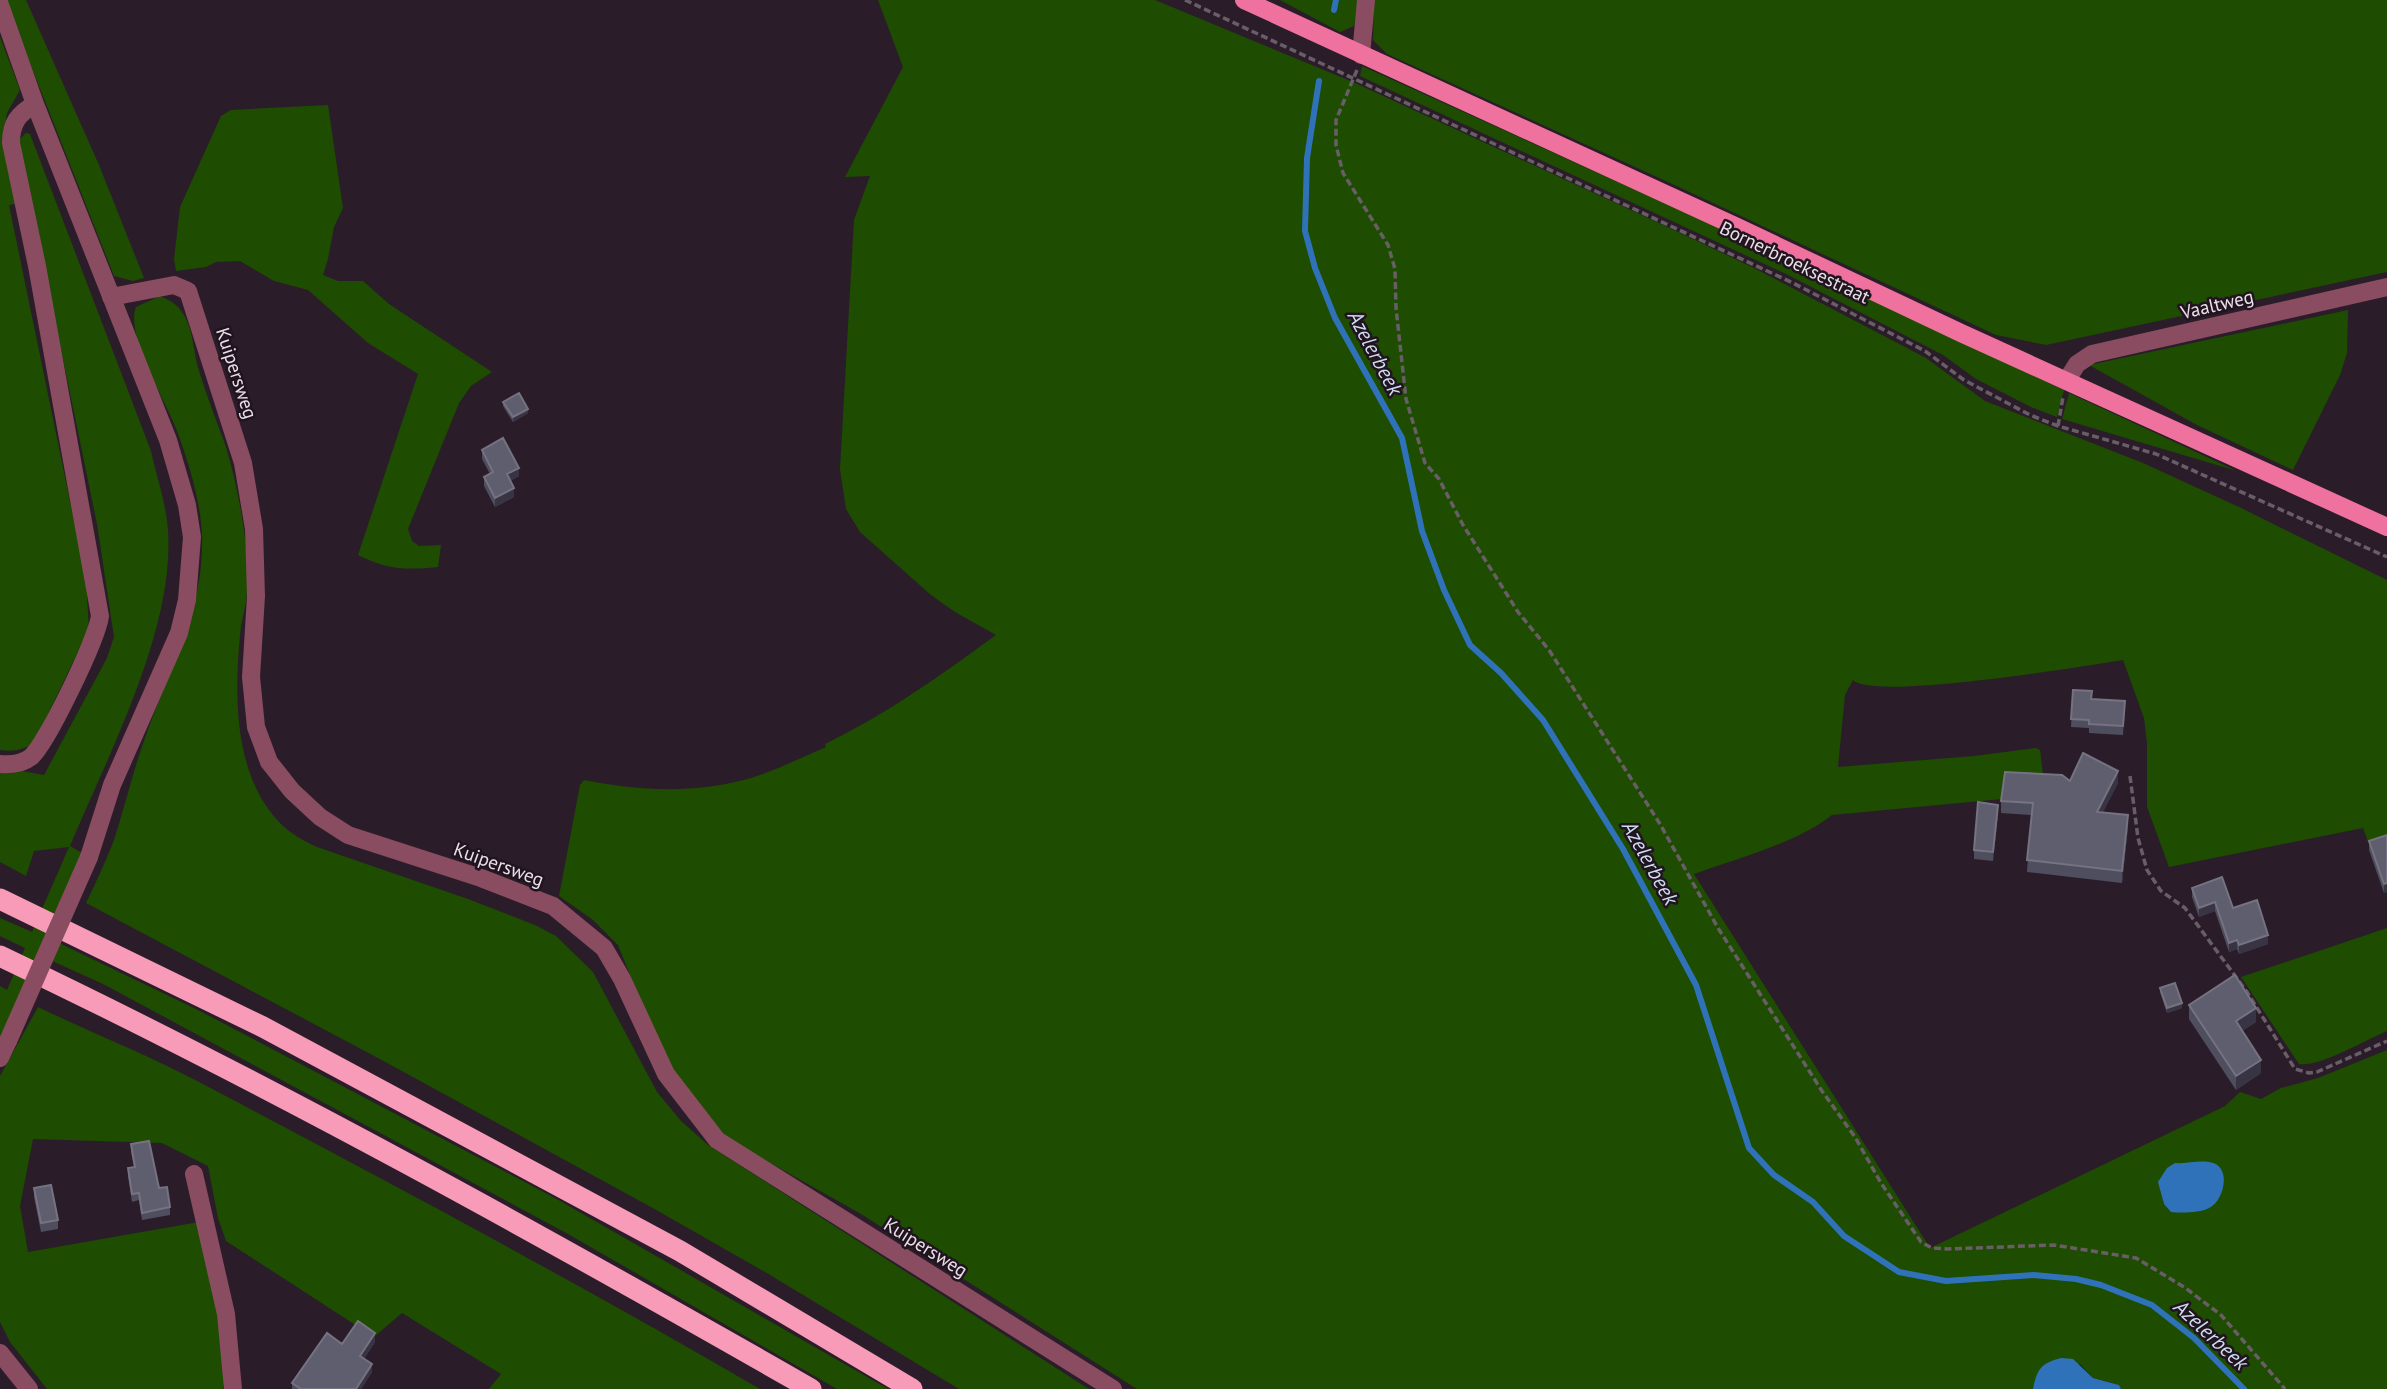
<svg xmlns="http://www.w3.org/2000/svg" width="2387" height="1389" viewBox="0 0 2387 1389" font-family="'PT Sans',sans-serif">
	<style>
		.green { fill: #1e4c01; fill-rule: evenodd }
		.water { fill: #3072b9 }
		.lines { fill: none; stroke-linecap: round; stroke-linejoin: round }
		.stream { stroke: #3072b9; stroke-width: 6 }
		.path { stroke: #695e68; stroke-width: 3.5; stroke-dasharray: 7 3.5; stroke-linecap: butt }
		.minor { stroke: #894c60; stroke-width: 18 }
		.major { stroke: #ef719d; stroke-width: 18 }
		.highway { stroke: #f79bb8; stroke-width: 21 }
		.minor-bridge { stroke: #894c60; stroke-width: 18 }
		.wall { fill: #4f4e5f }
		.shaded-wall { fill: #393443 }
		.building { fill: #5f5e6e; stroke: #757281; stroke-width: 2 }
		.labels { text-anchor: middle; stroke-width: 5; stroke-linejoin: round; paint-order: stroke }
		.street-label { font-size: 19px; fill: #e9e0e8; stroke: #211420 }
		.water-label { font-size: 21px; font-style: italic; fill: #cdddf0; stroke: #211420 }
	</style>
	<rect width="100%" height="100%" fill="#2a1d29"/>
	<path class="green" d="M5 0H26L99 165 144 278 133 281 114 276Z
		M878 0H1155L1353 82 1674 230 1754 268 1926 358 1985 401 2143 463 2239 507 2387 580V893L2363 828 2169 867 2147 807V743L2144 718 2123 660C2085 666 1873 701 1853 680L1845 695 1838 767 1974 756 2036 748 2040 750 2046 799H2002L1832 815C1801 841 1734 860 1694 874L1930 1248 2225 1106 2240 1092 2261 1099 2281 1088 2318 1078 2387 1050V1389H2121L2119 1385 2093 1378 2080 1364 2036 1378 2033 1389H1137L861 1214 742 1147 723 1134 668 1069 618 945 593 920 559 896 580 785 584 780C639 791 696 794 751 778 776 770 801 758 826 747L825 744C887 714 941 675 996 635L955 612 931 595 860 532 846 509 840 469 854 220 870 176 845 177 903 67ZM2175 1163H2213L2164 1204 2162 1194Z
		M1280 0H1359L1354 26 1340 32Z
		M1374 0H2387V272L2046 345 1996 335 1668 182 1387 54 1373 40Z
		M0 37 20 90 7 113 4 132 20 203 9 205 86 579 89 629 34 743C23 750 13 752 0 750Z
		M1362 66 1695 217 2064 390 2057 417 2031 407 1976 379 1943 355 1788 275 1360 76Z
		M328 105 343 208 334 227 328 259 323 275 338 281H363L389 304 492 372 471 386 459 403 408 529 412 541 419 546 441 545 438 567C405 570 388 570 358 555L418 374 368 343 308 290 274 281 240 261 216 262 206 267 176 271 174 259 180 207 221 116 231 110Z
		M26 133 30 134 151 451C157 478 166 503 168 530 175 630 108 755 70 846L82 853 57 942 198 1010 555 1198 888 1389H837L568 1234 103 984 39 955 0 1038V986L7 990 25 948 0 936V918L32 932 69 847 34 851 26 876 0 862V767L44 775 107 658 114 637 97 524 18 141Z
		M160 296C195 309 190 340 199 371 207 397 217 422 226 447 234 473 240 503 244 530 247 551 248 574 247 594 246 605 243 615 241 626 234 690 232 775 281 824 291 834 304 841 317 847L468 899 535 925 556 936 593 972 657 1092 681 1121 708 1145 1089 1389H959L765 1272 651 1207 378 1058 86 903C96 882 106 861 114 840 125 806 133 771 145 738 169 670 205 608 202 534 200 500 189 463 177 431 166 400 125 337 136 307Z
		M2348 310 2347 353 2340 375 2293 470 2197 425 2089 365Z
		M2069 393 2237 471 2062 419Z
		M2387 928V1031C2365 1040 2321 1067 2299 1064L2241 977Z
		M38 1007C92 1033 148 1055 201 1083 389 1182 576 1282 760 1389H489L501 1374 402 1313 374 1337 226 1241 218 1218 208 1166 162 1143 33 1139 20 1206 28 1252 199 1222C210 1276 230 1334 223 1389H47L10 1342 0 1322V1076Z"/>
	<path class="water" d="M2175 1163C2186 1164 2202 1159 2213 1163 2232 1169 2223 1202 2209 1208 2200 1213 2181 1213 2171 1212L2164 1204 2158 1182 2167 1168Z
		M2061 1358 2073 1359 2093 1378 2119 1385 2121 1389H2033C2037 1369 2041 1363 2061 1358Z"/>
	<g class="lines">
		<path class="stream" d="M1334 10 1336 0
			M1319 81 1307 158 1305 231 1315 268 1335 318 1402 438 1422 531 1444 590 1470 645 1501 673 1543 720 1623 849 1696 985 1749 1148 1774 1175 1813 1202 1844 1236 1899 1272 1946 1281 2034 1275 2076 1279 2101 1285 2152 1305 2194 1338 2244 1389"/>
		<path class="path" d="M1185 0 1793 283 1925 351 1964 380 2030 415 2058 426 2156 454 2387 557
			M1357 70 1336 120V145L1343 173 1388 245 1395 269 1396 308 1406 399 1425 463 1439 479 1463 525 1518 612 1549 650 1660 824 1718 928 1822 1091 1855 1137 1881 1183 1921 1242 1932 1248 1948 1249 2054 1245 2136 1258 2184 1287 2221 1315 2285 1389
			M2058 426 2063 397
			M2130 776 2138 838 2147 870 2161 891 2185 908 2247 992 2295 1069 2309 1073 2317 1072 2387 1041"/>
		<path class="minor" d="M0 5 35 104 168 440 187 505 192 537 187 600 179 633 112 785 89 857
			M1361 55 1366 0
			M111 297 174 285 188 291 243 463 254 529 256 596 251 677 256 727 269 762 292 791 320 817 348 835 481 878 553 906 604 948 622 979 666 1074 717 1140 1113 1389
			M2067 380 2077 364 2092 354 2387 287
			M0 764C11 765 22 764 31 757 47 743 97 639 100 616L37 266 11 143C11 123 18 114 35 104
			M0 1058 8 1041
			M194 1174 226 1314 233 1389
			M0 1353 29 1389"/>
		<path class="major" d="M1244 0 1735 226 1961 333 2387 527"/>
		<path class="highway" d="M0 899 263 1027 680 1251 912 1389
			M0 956C277 1088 545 1237 811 1389"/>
		<path class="minor-bridge" d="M8 1041 89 857"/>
	</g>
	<path class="wall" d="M503 402 528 413 513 422 503 406Z
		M482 450 519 476 510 481 514 497 495 507 484 486V477L490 474 482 459Z
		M2073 690 2092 699 2125 701 2123 735 2089 733V728L2071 727Z
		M2118 783 2103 812 2128 827 2122 883 2027 872 2031 815 2001 813V801Z
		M1998 814 1993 861 1974 859V850Z
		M2387 835 2384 893 2369 850V841Z
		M2192 888 2233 908 2268 944 2239 954 2237 949 2229 952 2215 911 2199 917 2192 897Z
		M2160 988 2182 1008 2167 1013 2160 992Z
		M2189 1005 2256 1022 2242 1031 2261 1073 2236 1090 2189 1019Z
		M131 1144 170 1207V1215L142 1220 139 1200 132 1202 128 1176V1168L134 1167 131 1152Z
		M34 1188 58 1220V1229L41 1232 34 1197Z
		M375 1342 364 1359 372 1372 361 1389H292V1383L342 1344Z"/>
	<path class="shaded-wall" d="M528 409V413L513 422V417Z
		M519 468V476L507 483V474Z
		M514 488V497L495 507V498Z
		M2118 771V783L2097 824V812Z
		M1998 805V814L1993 861V852Z
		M2128 815V827L2122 883V871Z
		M2387 883V892L2384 893V884Z
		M2215 902V911L2199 917V908Z
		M2268 935V944L2239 954V945Z
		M2237 940V949L2229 952V943Z
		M2182 1003V1008L2167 1013V1008Z
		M2256 1008V1022L2236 1035V1021Z
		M2261 1060V1073L2236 1090V1076Z
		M375 1333V1342L360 1365V1356Z
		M372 1364V1372L361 1389H356Z"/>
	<path class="building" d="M519 393 528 409 513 417 503 402Z
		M503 438 519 468 507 474 514 488 495 498 484 477 493 472 482 450Z
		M2073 690 2092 691 2091 699 2125 701 2123 726 2089 724V720L2071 719Z
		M2083 753 2118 771 2097 812 2128 815 2122 871 2027 860 2033 803 2001 801 2005 772 2062 775 2070 781Z
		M1978 802 1998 805 1993 852 1974 850Z
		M2387 835V883L2384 884 2369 841Z
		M2222 877 2233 908 2257 900 2268 935 2239 945 2237 940 2229 943 2215 902 2199 908 2192 888Z
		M2235 975 2256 1008 2236 1021 2261 1060 2236 1076 2189 1005Z
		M2175 983 2182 1003 2167 1008 2160 988Z
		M149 1141 159 1188 167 1187 170 1207 142 1213 139 1193 132 1194 128 1168 135 1167 131 1144Z
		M51 1185 58 1220 41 1223 34 1188Z
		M358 1321 375 1333 360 1356 372 1364 356 1389H301L292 1383 327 1333 342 1344Z"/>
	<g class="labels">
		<g class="street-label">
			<text transform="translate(1795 262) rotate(26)" y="7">Bornerbroeksestraat</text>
			<text transform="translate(2217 304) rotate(-13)" y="7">Vaaltweg</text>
			<text transform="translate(237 373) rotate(72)" y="7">Kuipersweg</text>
			<text transform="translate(499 864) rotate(20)" y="7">Kuipersweg</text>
			<text transform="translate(926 1247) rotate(32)" y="7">Kuipersweg</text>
		</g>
		<g class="water-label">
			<text transform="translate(1375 353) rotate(62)" y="7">Azelerbeek</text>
			<text transform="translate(1650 863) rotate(61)" y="7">Azelerbeek</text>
			<text transform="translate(2211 1335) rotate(43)" y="7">Azelerbeek</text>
		</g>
	</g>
</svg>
